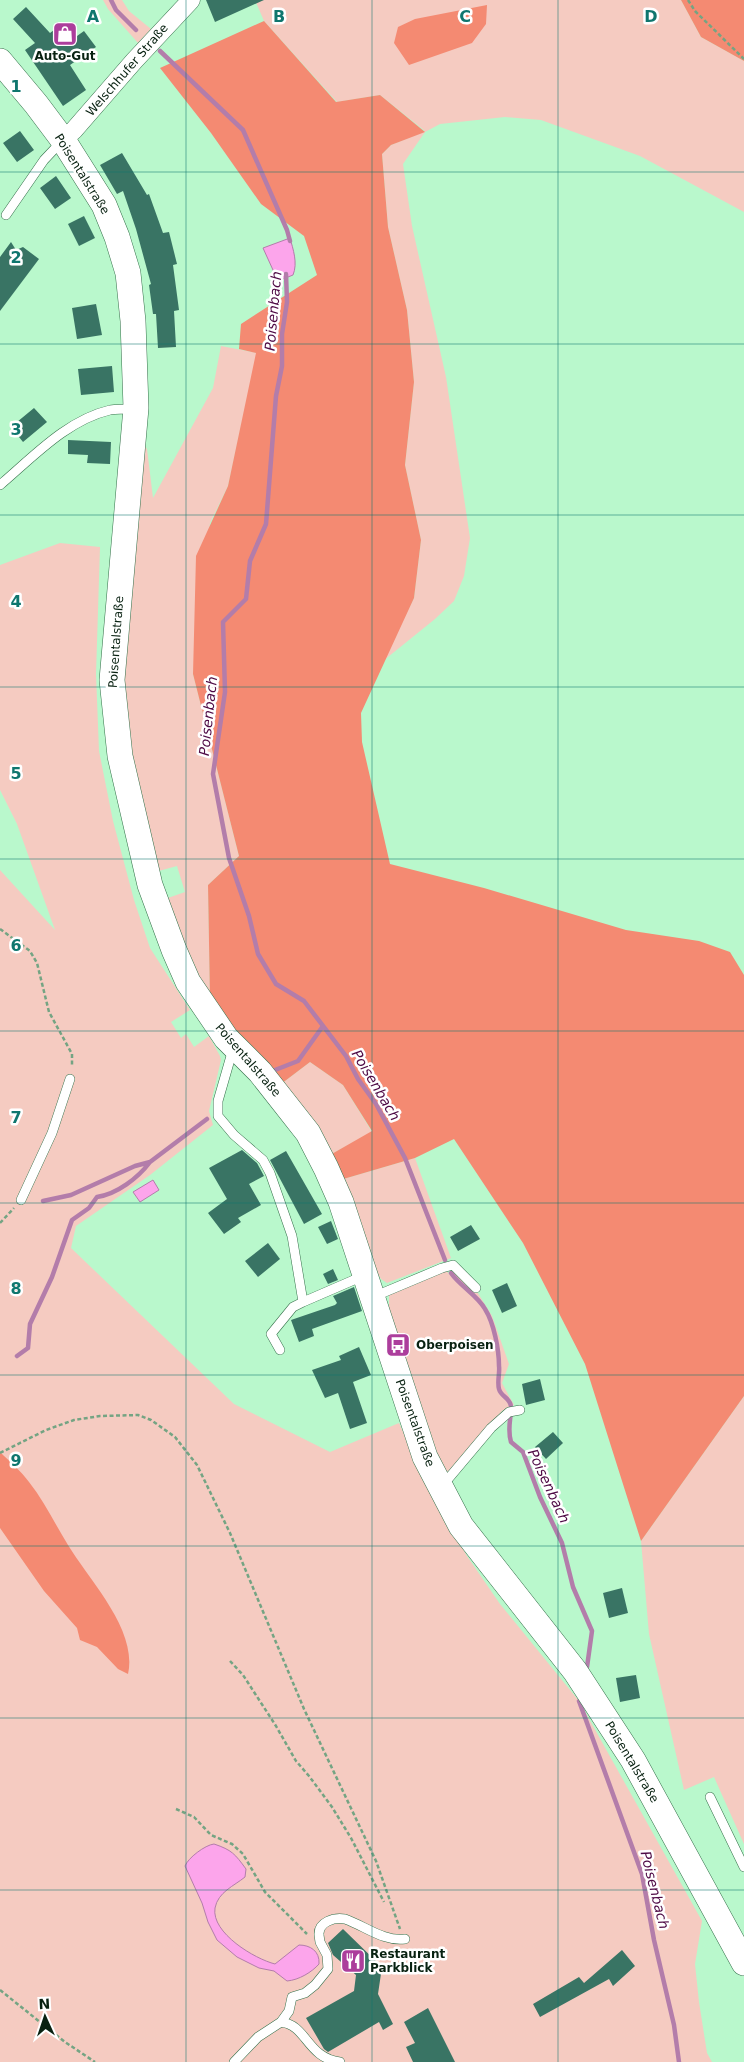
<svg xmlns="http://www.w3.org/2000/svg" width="744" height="2062" viewBox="0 0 744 2062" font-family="'DejaVu Sans',sans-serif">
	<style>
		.green { fill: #f5cbc1 }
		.forest { fill: #f48a72 }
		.water { fill: #fca5eb; stroke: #b37daa }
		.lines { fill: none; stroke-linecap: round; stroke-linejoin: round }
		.stream { stroke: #b37daa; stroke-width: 4.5 }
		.building { fill: #397464 }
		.service-casing { stroke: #35704a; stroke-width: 10 }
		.minor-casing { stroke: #35704a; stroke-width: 19 }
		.secondary-casing { stroke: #35704a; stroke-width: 26 }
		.path { stroke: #74a483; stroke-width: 2.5; stroke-dasharray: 4 2.5; stroke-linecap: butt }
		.service { stroke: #fff; stroke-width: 9 }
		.minor { stroke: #fff; stroke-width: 18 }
		.secondary { stroke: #fff; stroke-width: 25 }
		.grid { fill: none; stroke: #0f766e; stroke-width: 1; stroke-opacity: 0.55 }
		.labels { text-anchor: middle; stroke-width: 5; stroke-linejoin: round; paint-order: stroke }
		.poi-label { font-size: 12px; font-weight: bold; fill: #082111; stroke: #fff; text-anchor: start }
		.street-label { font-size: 12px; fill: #082111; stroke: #fff }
		.water-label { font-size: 14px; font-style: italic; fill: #4e0a45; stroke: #fff }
		.grid-label { font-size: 16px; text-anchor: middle; font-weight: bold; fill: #0f766e; stroke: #fff; stroke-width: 5; stroke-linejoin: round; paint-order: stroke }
	</style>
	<rect width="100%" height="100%" fill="#b9f8cc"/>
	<path class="green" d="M103 0H122L129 11 151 29 138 43 108 9Z
		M255 0H681L701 37 744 61V212L640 156 541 120 505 117 440 124 425 132 403 164 412 226 446 377 470 538 464 576 454 601 435 619 383 661 414 598 421 540 405 465 414 382 407 310 388 227 382 154 391 145 425 131 380 95 337 102 264 21Z
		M221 346 257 353 228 486 210 523 193 674 239 856 208 885 210 1000 187 961 165 899 185 892 177 866 155 872 133 783 121 677 142 442 147 449 153 498 213 388Z
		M60 543 100 547 96 674 99 751 113 821 134 900 150 948 190 1010 171 1022 181 1038 186 1034 194 1047 209 1036 220 1056 221 1060 209 1111 213 1125 150 1175 76 1226 71 1248 234 1404 330 1452 399 1423 437 1503 467 1556 500 1604 579 1701 702 1921 695 1964 699 2002 707 2053 712 2062H0V870L55 930 17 824 0 790V565Z
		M310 1062 343 1085 372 1132 330 1155 281 1084Z
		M415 1158 451 1258 387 1283 381 1279 374 1267 340 1180Z
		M446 1270 449 1274 455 1271 476 1290 492 1316 509 1364 502 1383 514 1405 502 1411 496 1418 452 1468 447 1472 443 1470 400 1358 401 1342 389 1319V1294Z
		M744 1396V1844L714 1777 684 1790 649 1634 641 1541Z"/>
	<path class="forest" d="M681 0H744V61L701 37Z
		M487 5 486 24 472 43 409 65 394 43 398 27 415 19Z
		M264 21 336 102 380 95 425 132 391 145 382 154 388 227 407 310 414 382 405 465 421 540 414 598 361 713 362 742 390 864 484 888 626 930 699 941 730 952 744 975V1396L641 1541 585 1364 523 1243 454 1139 415 1158 340 1180 330 1155 372 1131 343 1085 310 1062 281 1084 210 1000 208 885 239 856 193 674 196 556 228 486 256 353 239 349 241 324 317 275 304 236 261 204 211 133 160 68Z
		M0 1452C10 1462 21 1471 29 1482 44 1501 55 1524 68 1545 89 1580 138 1630 128 1674L118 1669 97 1647 80 1640 77 1628 44 1591 0 1528Z"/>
	<path class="water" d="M290 238C293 249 298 263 293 275L278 281 263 248Z
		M153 1180 159 1190 140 1202 133 1192Z
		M214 1844C232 1850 235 1854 246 1869L245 1877C234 1886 218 1892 215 1908 211 1933 255 1959 275 1964L299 1945C310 1945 320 1951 319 1964 312 1972 299 1980 287 1981L274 1971 259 1968 237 1957 217 1940 208 1922 202 1903 185 1866C188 1858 205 1845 214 1844Z"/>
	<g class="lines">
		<path class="stream" d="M111 0 116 10 136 30
			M160 51 243 130 287 230 290 241
			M286 274 287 302 282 334V366L276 396 266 524 250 561 246 599 223 622 225 692 213 774 229 858 249 916 258 954 276 984 304 1001 346 1056 358 1079 376 1104 405 1158 445 1260
			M275 1070 298 1061 323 1026
			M43 1201 71 1195 135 1166 150 1162 207 1119
			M451 1273C460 1286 477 1295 485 1309 494 1323 499 1350 499 1366 500 1373 497 1381 499 1389 501 1397 511 1398 511 1407 511 1420 507 1429 511 1442L523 1452 540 1497 562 1543 573 1587 592 1631 587 1667
			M17 1356 28 1348 30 1324 52 1277 72 1220 89 1208 97 1197C117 1194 138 1178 150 1162
			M579 1701 642 1874 654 1940 674 2025 679 2062"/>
	</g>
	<path class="building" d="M206 0H264L215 22Z
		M26 7 50 33 59 26 70 41 84 31 96 47 70 65 86 90 63 106 25 50 35 43 13 19Z
		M20 131 34 150 17 162 3 143Z
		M122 153 147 195 149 194 163 233 169 232 177 264 173 265 179 310 174 311 176 347 158 348 156 314H153L149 285 151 284 136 229 123 191 117 194 100 165Z
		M56 176 71 198 55 209 40 188Z
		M84 216 95 238 79 246 68 224Z
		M11 242 16 250 23 247 39 259 0 311V257Z
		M96 304 102 335 77 339 72 308Z
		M112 366 114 392 81 395 78 369Z
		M34 408 47 422 23 442 11 427Z
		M68 440 111 442 110 464 87 463 88 455 68 454Z
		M242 1150 257 1163 264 1176 249 1184 261 1205 238 1218 241 1222 224 1234 208 1213 227 1199 209 1168Z
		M286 1151 322 1214 304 1224 270 1160Z
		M331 1221 338 1239 327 1244 318 1227Z
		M471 1225 480 1239 458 1251 450 1237Z
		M268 1243 280 1259 258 1277 245 1261Z
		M333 1269 338 1280 328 1284 323 1274Z
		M507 1283 517 1306 502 1313 492 1290Z
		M354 1287 362 1311 312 1329 314 1336 299 1342 291 1320 335 1305 337 1303 333 1296Z
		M359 1347 371 1375 353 1382 367 1423 350 1429 338 1393 325 1398 312 1370 341 1360 339 1356Z
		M540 1379 545 1400 526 1405 522 1384Z
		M553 1432 563 1443 546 1459 535 1447Z
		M622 1588 628 1613 609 1618 603 1593Z
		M636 1675 640 1698 620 1702 616 1678Z
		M343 1929 382 1967 378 1994 393 2024 383 2030 379 2022 328 2052 324 2049 306 2018 354 1991 356 1975 333 1955 328 1943Z
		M622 1950 635 1966 613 1986 609 1979 540 2017 533 2004 579 1977 584 1983Z
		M428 2008 455 2062H413L406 2047 415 2043 404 2022Z"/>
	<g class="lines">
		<defs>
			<path id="service" d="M6 215 44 160 61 142
				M0 485C33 457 67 420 110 410 118 409 126 409 133 409
				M233 1049 218 1101V1116L234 1135 263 1160 270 1173 292 1236 303 1302 293 1307 271 1334 280 1350
				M21 1200 52 1133 70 1079
				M373 1297 442 1268 453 1265 476 1288
				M303 1302 363 1276
				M443 1485 491 1428 509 1412 520 1410
				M710 1797 744 1867
				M281 2022C307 2025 307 2058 340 2062
				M234 2062 258 2037 281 2022 289 2011 292 1997 305 1993 315 1985 328 1969 327 1955 320 1942 319 1935C318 1922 334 1917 345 1919 365 1926 384 1942 405 1939"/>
			<path id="minor" d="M63 140 74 130 134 61 191 0"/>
			<path id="secondary" d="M0 61 36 104 63 140 104 205 117 237 128 273 133 321 136 408 112 680 120 756 150 885 174 950 188 982 226 1038 260 1072 308 1133 326 1168 341 1202 425 1457 461 1526 575 1671 633 1760 744 1963"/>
		</defs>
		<use href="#service" class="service-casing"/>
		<use href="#minor" class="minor-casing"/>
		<use href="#secondary" class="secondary-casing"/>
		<path class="path" d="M688 0 695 11 744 59
			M0 929 30 951 37 963 49 1012 72 1054V1067
			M0 1223 14 1208
			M0 1453 46 1430 74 1420 100 1416 138 1415 151 1420 175 1437 197 1465 230 1533 304 1709 376 1861 400 1929
			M230 1661 243 1675 276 1726 296 1761 309 1776 332 1807 351 1838 384 1902
			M176 1809 194 1817 211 1835 232 1844 243 1854 265 1892 307 1934
			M386 1957 393 1950
			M0 1990 65 2042 95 2062"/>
		<use href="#service" class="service"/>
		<use href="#minor" class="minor"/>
		<use href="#secondary" class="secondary"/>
	</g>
	<path class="grid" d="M186 0V2062M372 0V2062M558 0V2062M0 172H744M0 344H744M0 515H744M0 687H744M0 859H744M0 1031H744M0 1203H744M0 1375H744M0 1546H744M0 1718H744M0 1890H744"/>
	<defs>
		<symbol id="shop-square" viewBox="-11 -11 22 22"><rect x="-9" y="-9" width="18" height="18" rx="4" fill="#ac3e9c" stroke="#fff"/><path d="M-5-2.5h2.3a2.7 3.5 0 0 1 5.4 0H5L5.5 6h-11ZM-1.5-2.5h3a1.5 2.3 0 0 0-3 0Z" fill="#fff"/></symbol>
		<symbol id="bus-square" viewBox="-11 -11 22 22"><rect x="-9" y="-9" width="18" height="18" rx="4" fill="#ac3e9c" stroke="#fff"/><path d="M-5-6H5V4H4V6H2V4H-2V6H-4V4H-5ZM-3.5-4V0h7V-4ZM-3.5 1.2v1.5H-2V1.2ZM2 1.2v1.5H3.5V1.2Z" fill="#fff"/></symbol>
		<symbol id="restaurant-square" viewBox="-11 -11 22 22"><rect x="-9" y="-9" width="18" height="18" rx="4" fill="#ac3e9c" stroke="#fff"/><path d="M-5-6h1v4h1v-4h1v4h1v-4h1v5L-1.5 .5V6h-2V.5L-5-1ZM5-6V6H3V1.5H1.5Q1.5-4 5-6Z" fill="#fff"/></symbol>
	</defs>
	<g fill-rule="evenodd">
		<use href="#shop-square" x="51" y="20" width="28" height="28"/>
		<use href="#bus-square" x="384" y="1331" width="28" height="28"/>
		<use href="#restaurant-square" x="339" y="1947" width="28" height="28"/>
	</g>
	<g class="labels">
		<g class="poi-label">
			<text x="65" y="60" text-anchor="middle">Auto-Gut</text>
			<text x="416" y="1349">Oberpoisen</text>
			<text x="370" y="1958">Restaurant<tspan x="370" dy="14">Parkblick</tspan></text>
		</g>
		<g class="street-label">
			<text transform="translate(127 70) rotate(-49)" y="4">Welschhufer Straße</text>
			<text transform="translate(82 174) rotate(58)" y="4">Poisentalstraße</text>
			<text transform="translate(116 642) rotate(-86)" y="4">Poisentalstraße</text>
			<text transform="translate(248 1060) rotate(49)" y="4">Poisentalstraße</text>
			<text transform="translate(415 1423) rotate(70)" y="4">Poisentalstraße</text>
			<text transform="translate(632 1762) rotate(59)" y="4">Poisentalstraße</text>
		</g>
		<g class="water-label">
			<text transform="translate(273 311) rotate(-85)" y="5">Poisenbach</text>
			<text transform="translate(208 716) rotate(-84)" y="5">Poisenbach</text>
			<text transform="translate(376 1085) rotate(59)" y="5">Poisenbach</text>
			<text transform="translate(549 1486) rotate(65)" y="5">Poisenbach</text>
			<text transform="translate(655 1890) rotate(76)" y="5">Poisenbach</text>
		</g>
	</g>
	<g class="grid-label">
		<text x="93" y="22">A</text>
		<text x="279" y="22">B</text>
		<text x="465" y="22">C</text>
		<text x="651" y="22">D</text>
		<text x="16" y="92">1</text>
		<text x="16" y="263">2</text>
		<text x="16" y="435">3</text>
		<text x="16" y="607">4</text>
		<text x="16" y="779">5</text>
		<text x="16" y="951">6</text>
		<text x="16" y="1123">7</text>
		<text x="16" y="1294">8</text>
		<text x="16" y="1466">9</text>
	</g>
	<g transform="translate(45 2017) rotate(357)" stroke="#ffffff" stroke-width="4" paint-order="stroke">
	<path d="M0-4L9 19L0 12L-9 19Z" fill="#082111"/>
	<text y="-8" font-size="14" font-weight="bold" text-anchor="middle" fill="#082111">N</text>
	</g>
</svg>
